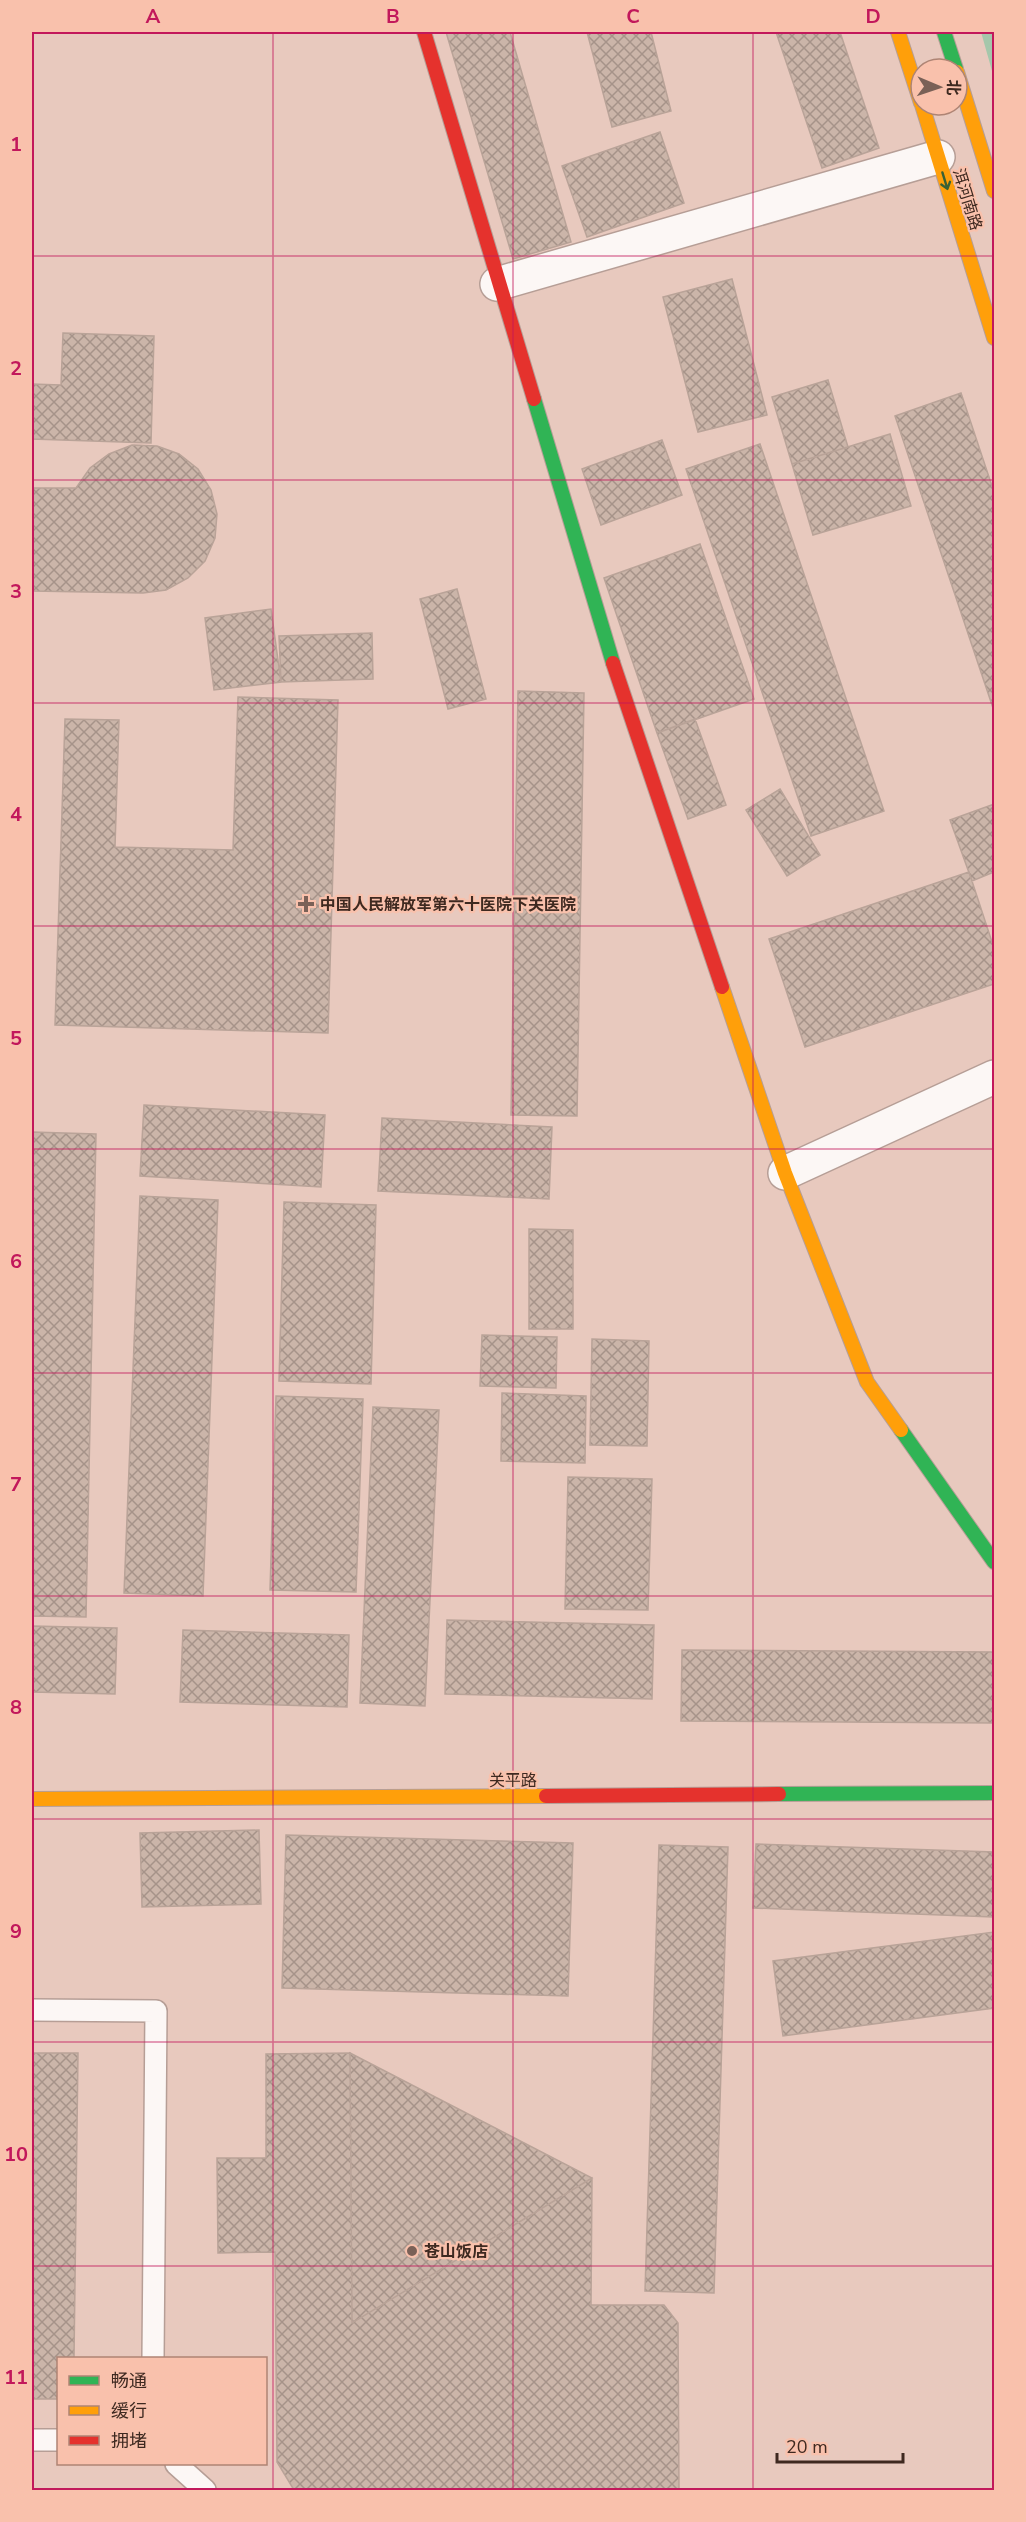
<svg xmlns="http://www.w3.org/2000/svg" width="1026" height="2522" viewBox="0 0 1026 2522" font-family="'Nunito Sans','Noto Sans SC',sans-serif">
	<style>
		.grass { fill: #a5c7ab }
		.building { fill: url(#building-cross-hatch); stroke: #b9a398; stroke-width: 1.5 }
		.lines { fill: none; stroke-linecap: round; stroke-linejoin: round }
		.lane-casing { stroke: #b69e96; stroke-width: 24 }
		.street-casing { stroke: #b69e96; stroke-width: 36 }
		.fast-casing { stroke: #b69e96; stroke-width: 16 }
		.slow-casing { stroke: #b69e96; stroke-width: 16 }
		.jam-casing { stroke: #b69e96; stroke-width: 16 }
		.lane { stroke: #fcf7f5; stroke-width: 21 }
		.street { stroke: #fcf7f5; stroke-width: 33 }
		.fast { stroke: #30b455; stroke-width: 14 }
		.slow { stroke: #ff9f0a; stroke-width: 14 }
		.jam { stroke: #e5322d; stroke-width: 14 }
		.oneway { stroke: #386135 }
		.grid { fill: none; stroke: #c2185b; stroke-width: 1.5; stroke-opacity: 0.55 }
		.poi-dot { fill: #7a6157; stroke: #f9c1ac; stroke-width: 2 }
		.labels { text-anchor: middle; stroke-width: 4.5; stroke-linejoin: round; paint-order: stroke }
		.street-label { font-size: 16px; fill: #3e2920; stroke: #f9c1ac }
		.poi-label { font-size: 16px; font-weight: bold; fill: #3e2920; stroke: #f9c1ac; text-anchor: start }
		.neatline { fill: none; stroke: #c2185b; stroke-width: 2 }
		.grid-label { font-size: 20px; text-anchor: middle; font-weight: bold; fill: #c2185b }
	</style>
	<defs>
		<pattern id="building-cross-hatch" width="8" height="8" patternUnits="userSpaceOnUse" patternTransform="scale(1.5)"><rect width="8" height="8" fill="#cbb5a9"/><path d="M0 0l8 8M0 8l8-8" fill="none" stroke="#a69389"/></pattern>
	</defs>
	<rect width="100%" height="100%" fill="#e8c9be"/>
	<path class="grass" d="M981 32H994V78Z"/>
	<path class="building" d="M446 32H510L571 242 513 259Z
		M587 32H651L671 111 612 127Z
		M776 32H840L879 148 822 168Z
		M660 132 684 203 587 237 562 166Z
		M732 279 767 415 698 432 663 297Z
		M63 333 154 336 151 443 32 439V384L61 385Z
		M828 380 848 447 792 464 772 397Z
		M961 393 994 492V711L895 416Z
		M890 434 911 506 813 535 792 464Z
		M662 440 682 495 601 525 582 469Z
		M760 444 884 811 811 836 686 469Z
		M132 445 157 446 179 454 198 469 211 490 217 514 215 538 205 561 188 578 166 590 143 593 32 591V488H76L90 468 109 454Z
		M700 544 754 699 657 733 604 578Z
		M457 589 486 699 448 709 420 599Z
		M271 609 281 682 214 690 205 618Z
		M372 633 373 679 281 682 279 636Z
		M518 691 584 693 577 1116 511 1115Z
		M238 697 338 700 328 1033 55 1025 65 719 119 720 115 847 233 850Z
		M695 719 726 805 688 819 657 733Z
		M780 789 820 855 787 876 746 810Z
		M994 804V872L972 881 950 820Z
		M969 872 994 948V984L805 1047 769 939Z
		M144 1105 325 1115 321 1187 140 1176Z
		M382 1118 552 1127 549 1199 378 1191Z
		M32 1132 96 1134 86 1617 32 1616Z
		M140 1196 218 1200 203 1596 124 1593Z
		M284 1202 376 1205 371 1384 279 1381Z
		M529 1229 573 1230V1329H529Z
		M482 1335 557 1337 556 1388 480 1386Z
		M592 1339 649 1341 647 1446 590 1445Z
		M502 1393 586 1396 585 1463 501 1461Z
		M276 1396 363 1399 356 1592 270 1590Z
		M373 1407 439 1410 425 1706 360 1703Z
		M568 1477 652 1479 648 1610 565 1609Z
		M447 1620 654 1625 652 1699 445 1694Z
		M32 1626 117 1628 115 1694 32 1692Z
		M183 1630 349 1635 347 1707 180 1702Z
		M682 1650 994 1652V1723L681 1721Z
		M259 1830 261 1904 142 1907 140 1833Z
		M286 1835 573 1843 568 1996 282 1988Z
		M756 1844 994 1852 993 1917 753 1908Z
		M659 1845 728 1847 714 2293 645 2291Z
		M994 1932V2008L783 2036 773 1961Z
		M32 2053H78L74 2358H58V2399H32Z
		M350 2053 592 2178 352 2323Z
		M350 2053 352 2323 592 2178 591 2305H664L678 2323 679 2490H294L277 2462 275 2252 218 2253 217 2158H266V2054Z"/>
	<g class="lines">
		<defs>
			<path id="lane" d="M32 2010 156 2011 153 2358
				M32 2440H58
				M176 2464 205 2490"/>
			<path id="street" d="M497 284 938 157
				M785 1173 994 1077"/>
			<path id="fast" d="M944 32 956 69
				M534 399 613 663
				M901 1430 994 1562
				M779 1794 994 1793"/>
			<path id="slow" d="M898 32 921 103
				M957 72 994 191
				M922 105 994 338
				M722 987 785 1173 867 1382 901 1430
				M32 1799 546 1796"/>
			<path id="jam" d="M424 32 534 399
				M613 663 722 987
				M546 1796 779 1794"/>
		</defs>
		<use href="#lane" class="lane-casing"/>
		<use href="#street" class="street-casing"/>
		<use href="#fast" class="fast-casing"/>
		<use href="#slow" class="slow-casing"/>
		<use href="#jam" class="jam-casing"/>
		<use href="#lane" class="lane"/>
		<use href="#street" class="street"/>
		<use href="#fast" class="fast"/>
		<use href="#slow" class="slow"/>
		<use href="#jam" class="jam"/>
	</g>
	<defs><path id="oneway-shaft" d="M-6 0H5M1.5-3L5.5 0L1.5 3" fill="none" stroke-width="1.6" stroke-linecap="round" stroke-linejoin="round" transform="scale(1.5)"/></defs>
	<use class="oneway" href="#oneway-shaft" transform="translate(945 181) rotate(73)"/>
	<path class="grid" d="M273 32V2490M513 32V2490M753 32V2490M32 256H994M32 480H994M32 703H994M32 926H994M32 1149H994M32 1373H994M32 1596H994M32 1819H994M32 2042H994M32 2266H994"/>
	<g class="poi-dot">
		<path d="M303 895h6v6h6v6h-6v6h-6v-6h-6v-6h6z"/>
		<circle cx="412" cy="2251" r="6"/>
	</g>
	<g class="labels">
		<g class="street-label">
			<text transform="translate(968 199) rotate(73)" y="6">洱河南路</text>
			<text x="513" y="1786">关平路</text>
		</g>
		<g class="poi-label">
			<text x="320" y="910">中国人民解放军第六十医院下关医院</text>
			<text x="424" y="2257">苍山饭店</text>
		</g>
	</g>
	<rect width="1026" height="2522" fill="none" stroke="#f9c1ac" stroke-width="66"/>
	<rect x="57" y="2357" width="210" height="108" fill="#f9c1ac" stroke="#ae8474" stroke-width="1.5"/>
	<rect x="69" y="2376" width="30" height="9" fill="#30b455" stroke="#ae8474" stroke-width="1.5"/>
	<text x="111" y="2387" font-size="18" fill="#3e2920">畅通</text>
	<rect x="69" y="2406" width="30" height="9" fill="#ff9f0a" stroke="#ae8474" stroke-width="1.5"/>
	<text x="111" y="2417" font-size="18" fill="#3e2920">缓行</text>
	<rect x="69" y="2436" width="30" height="9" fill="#e5322d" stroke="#ae8474" stroke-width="1.5"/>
	<text x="111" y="2447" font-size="18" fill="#3e2920">拥堵</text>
	<g transform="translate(939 87) rotate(92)"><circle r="28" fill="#f9c1ac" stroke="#ae8474" stroke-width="1.5"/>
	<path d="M0-4.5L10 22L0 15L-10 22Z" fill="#7a6157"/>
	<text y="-9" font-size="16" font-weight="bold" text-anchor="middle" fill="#3e2920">北</text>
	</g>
	<path d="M777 2453v9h126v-9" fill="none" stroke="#3e2920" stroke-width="3"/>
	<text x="786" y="2453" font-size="18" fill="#3e2920" stroke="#f9c1ac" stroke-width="4.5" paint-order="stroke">20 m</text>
	<rect x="33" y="33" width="960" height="2456" class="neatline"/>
	<g class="grid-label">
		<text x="153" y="23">A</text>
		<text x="393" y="23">B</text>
		<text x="633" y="23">C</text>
		<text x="873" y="23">D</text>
		<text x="16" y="151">1</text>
		<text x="16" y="375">2</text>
		<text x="16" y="598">3</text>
		<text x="16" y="821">4</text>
		<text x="16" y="1045">5</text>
		<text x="16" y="1268">6</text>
		<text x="16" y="1491">7</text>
		<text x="16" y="1714">8</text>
		<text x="16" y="1938">9</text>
		<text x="16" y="2161">10</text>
		<text x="16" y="2384">11</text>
	</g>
</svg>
